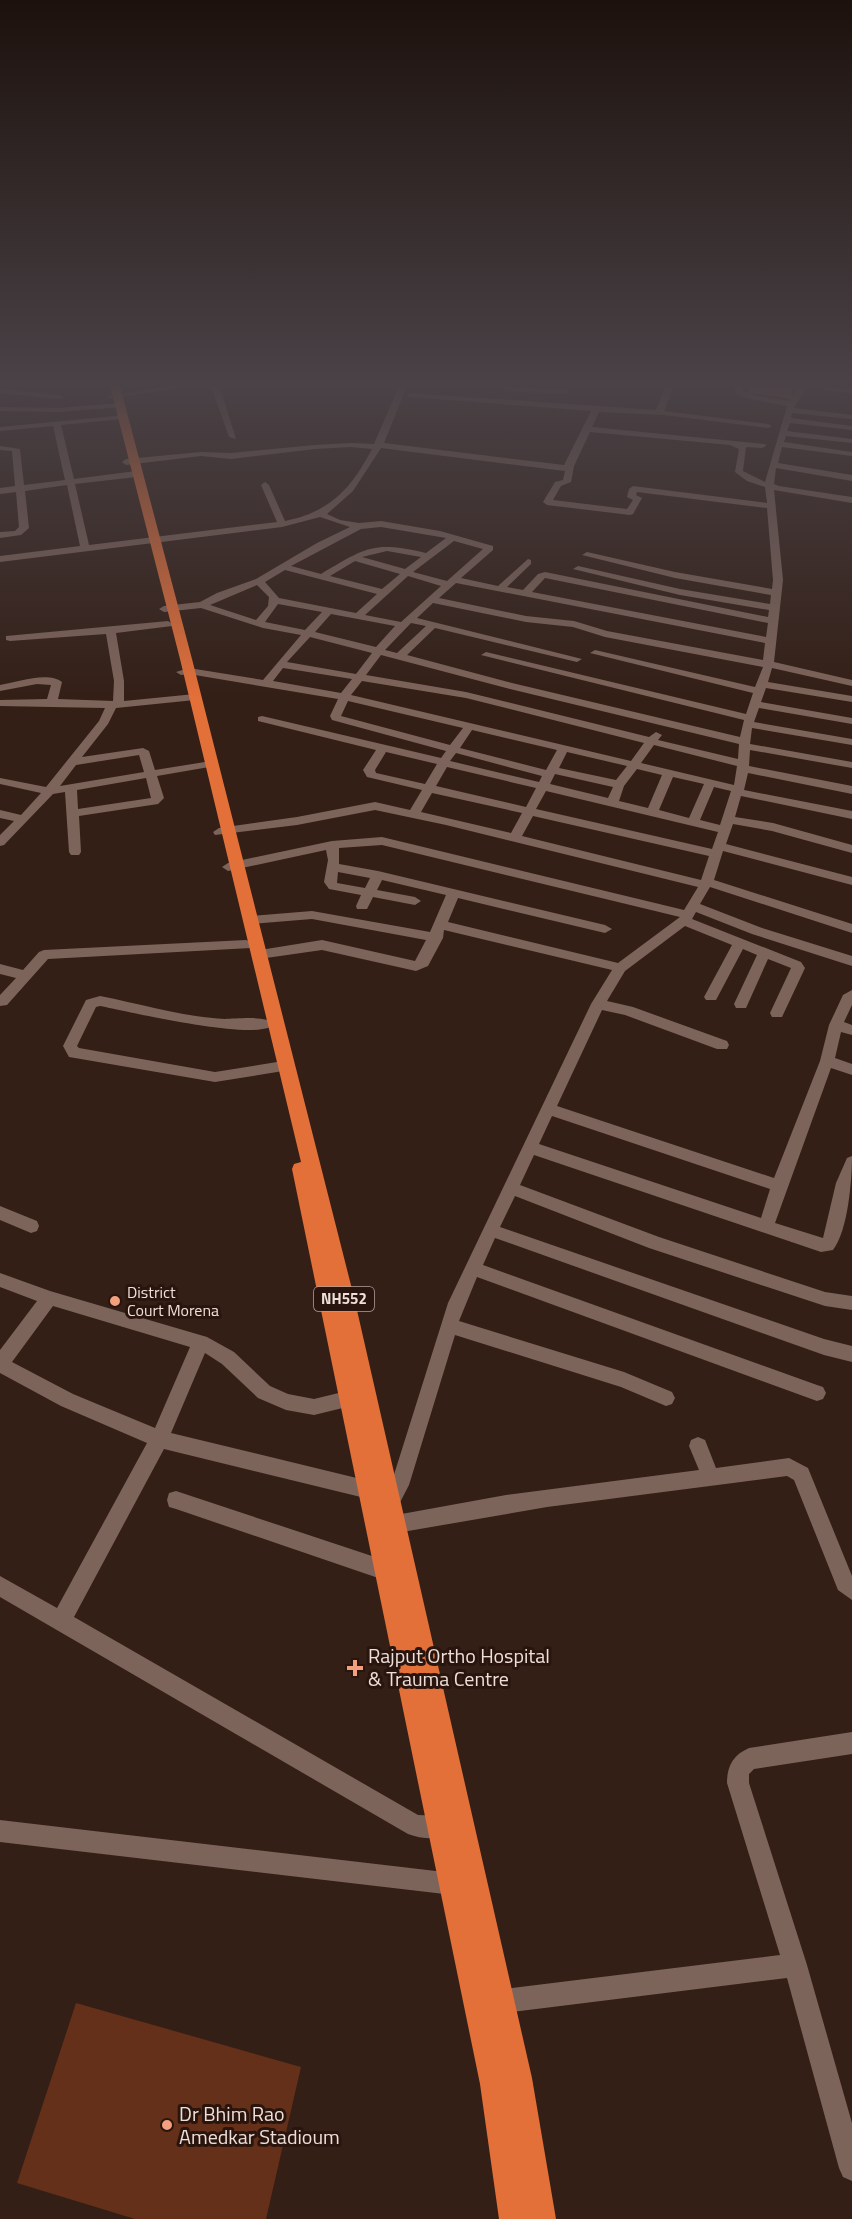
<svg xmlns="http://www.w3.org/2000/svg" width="852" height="2219" viewBox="0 0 852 2219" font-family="'Titillium Web',sans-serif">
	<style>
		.green { fill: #643019 }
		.water { fill: #9f6146 }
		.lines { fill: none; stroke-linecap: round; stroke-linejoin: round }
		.minor { fill: #7d645a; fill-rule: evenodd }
		.highway { fill: #e36f39; fill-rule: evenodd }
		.poi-dot { fill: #f2a07e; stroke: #29150d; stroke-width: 2 }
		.labels { text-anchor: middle; stroke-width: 6; stroke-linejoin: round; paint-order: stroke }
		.shield { fill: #29150d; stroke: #b3a29c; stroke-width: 1.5 }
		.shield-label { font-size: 15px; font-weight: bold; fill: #eedfd9 }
		.poi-label { font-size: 16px; fill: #eedfd9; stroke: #29150d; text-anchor: start }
		.near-poi-label { font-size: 20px; fill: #eedfd9; stroke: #29150d; text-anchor: start }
	</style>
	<rect width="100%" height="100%" fill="#331f16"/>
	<path class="green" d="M76 2003 301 2067 266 2219H135L17 2183Z"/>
	<path class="water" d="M748 386H794L792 389V399L749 393Z"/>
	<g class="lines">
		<path class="minor" d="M172 386H195L111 398 107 396Z
			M207 386H216L221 391 236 439 229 437 213 392Z
			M399 386H407L384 443 564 465 591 411 410 397 406 395 410 393 656 410 666 386H674L664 411 768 424 772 426 768 428 664 415 599 412 592 427 765 444 766 446 762 448 746 447 743 471 765 482 787 406 751 399 736 394 734 386H742L743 391 753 395 789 401 799 386H807L794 408 852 415V419L792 413 791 418 852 426V430L790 423 787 431 852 439V443L786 436 784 442 852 452V456L782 447 778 463 852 475V481L776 468 774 484 779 486 852 497V503L774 490 783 580 774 662 852 680V686L772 668 768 682 852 696V702L766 688 761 702 852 718V724L759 708 754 722 852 739V745L752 728 750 744 852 762V768L750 750 749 766 852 786V794L748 773 744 790 852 811V819L741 796 735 817 773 823 852 845V853L772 831 733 824 726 844 852 877V885L723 851 714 880 852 924V933L710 887 700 904 762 928 852 956V966L752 934 696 912 692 919 801 962 805 968 782 1017H772L770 1013 791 968 768 959 746 1008H736L734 1004 757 955 743 949 716 1000H706L704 997 732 945 685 926 625 971 607 1001 633 1007 727 1041 729 1045 727 1049H717L625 1015 602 1010 557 1106 774 1178 820 1061 829 1025 843 995 852 990V1005L844 1022 852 1025V1035L841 1032 835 1058 852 1064V1075L831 1068 775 1223 823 1238 836 1183 847 1158 852 1156C852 1180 848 1231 833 1250L821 1252 534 1155 520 1185 659 1237 825 1292 852 1296V1310L825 1306 649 1248 515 1196 500 1227 824 1339 852 1346V1362L824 1355 495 1238 483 1265 817 1385 823 1387 826 1393 823 1399 817 1401 477 1277 459 1321 624 1372 672 1392 675 1398 672 1404 666 1406 621 1387 455 1335 409 1485 395 1512 388 1514 381 1512 378 1505 392 1481 448 1303 591 1004 612 970 444 930 443 938 428 966 416 971 322 950 259 959 252 954 254 951 322 940 415 961 426 940 312 919 250 924 243 920 250 916 312 911 430 932 446 895 382 880 377 890 415 897 421 901 415 905 373 897 367 909H357L356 906 361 895 329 889 324 882 328 860 326 850 228 871 222 867 228 863 332 841 382 837 684 910 698 887 446 825 375 810 297 825 215 835 213 832 219 828 297 817 375 802 410 810 422 790 367 777 363 770 376 750 258 721V717L262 716 441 758 446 751 332 720 330 716 338 699 189 674 181 675 176 672 189 668 263 680 301 635 263 628 201 608 164 612 159 609 164 606 200 602 217 593 256 579 317 543 350 527 320 517 282 527 0 562V556L80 546 67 485 25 491 29 528 21 535 0 538V532L15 531 19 527 16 492 0 494V488L15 486 12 451 0 450V446L20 449 24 485 65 480 53 426 0 431V427L125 415V419H122L61 425 74 479 136 471 140 474 136 477 75 484 89 545 277 522 261 485 265 482 269 485 285 521C330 512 351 489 372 449L351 447 315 449 231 459 201 456 126 465 122 462 126 459 201 452 231 453 315 445 351 443 374 444ZM590 432 730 445 739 449 735 472 747 481 765 487 767 503 633 486 629 489 627 497 633 500 627 509 553 500 561 486 571 482 574 466ZM381 448 565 471 563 480 555 482 543 502 547 505 630 515 633 514 642 498 636 495 637 492 767 508 773 580 772 589 675 572 587 552 582 555 675 578 771 595 770 604 680 589 578 566 573 569 680 595 769 610 768 617 545 572 538 574 523 590 507 587 531 564V560L528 559 498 586 461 578 493 550V546L440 531 381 521 359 523 340 520 327 514 353 491ZM381 527 446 538 426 553C373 541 367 547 321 574L291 566 361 529ZM454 541 483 549 447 581 413 572ZM387 551 421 557 405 569 362 557ZM355 561 400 574 382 589 330 576ZM285 570 377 594 356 613 279 598 265 582ZM408 576 441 586 401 622 365 615ZM545 578 768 623 766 637 532 592ZM456 583 765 643 763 660 607 631 574 621 526 616 439 598ZM257 585 269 597 268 606 256 620 210 605ZM433 603 526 622 573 627 605 637 763 667 755 687 595 650 590 653 753 693 746 714 486 652 481 655 744 720 740 737 512 683 407 655 435 628 577 662 582 659 417 618ZM278 604 322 612 305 630 265 622ZM331 614 395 626 376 647 315 632ZM411 623 426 626 397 653 385 650ZM310 637 372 653 356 674 287 662ZM381 655 510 689 739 744 738 759 658 740 662 735 656 732 649 737 466 692 366 675ZM283 668 352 679 341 693 273 681ZM362 681 466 698 644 743 631 761 351 695ZM348 701 463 728 450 745 341 716ZM472 730 557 750 546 770 460 748ZM654 745 737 766 734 785 641 763ZM386 752 437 764 425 784 376 773 375 770ZM567 752 627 766 616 780 559 768ZM456 753 542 776 539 782 450 761ZM447 767 536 788 526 807 436 786ZM637 769 662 775 648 808 619 801 624 786ZM555 774 613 787 608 798 550 784ZM673 777 704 784 689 818 659 810ZM714 787 731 791 720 825 700 820ZM546 791 718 832 712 849 536 809ZM432 793 522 813 511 833 421 812ZM533 816 709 856 701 880 522 836ZM382 845 680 917 618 963 448 922 458 898 605 933 612 929 605 925 378 871 339 864V848ZM338 872 370 878 365 888 337 883ZM552 1116 770 1189 761 1218 539 1144Z
			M495 386 567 390 571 392 567 394 517 392Z
			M807 386 848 389 852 386V394Z
			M0 389 60 395 64 397 60 399 0 393Z
			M119 403 123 405 122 407 59 412 0 411V407L59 408Z
			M168 621 173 624 172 626 116 633 124 681V701L195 694 200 697 195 700 116 708 108 724 82 757 143 748 149 751 155 770 211 761 217 764 215 766 157 776 164 798 158 804 79 816 81 852 79 855H71L69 852 65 792 53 794 4 845 0 846V835L14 821 0 818V810L21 815 41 793 0 784V778L46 787 99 721 105 708 0 706V700L47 699 51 685 37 684 0 691V685C17 682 48 671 62 682L58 699 113 701 114 681 106 634 10 641 6 640V636ZM139 755 144 772 60 786 76 765ZM146 778 151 798 78 809 77 790Z
			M246 940 251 942 253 945 251 948 48 959 7 1005 0 1006V995L16 978 0 974V964L23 970 39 952 44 950Z
			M100 996C141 1004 183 1017 225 1019 236 1019 268 1015 274 1024 261 1043 126 1011 100 1006L96 1007 77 1046 79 1048 215 1072 277 1062 282 1063 284 1067 282 1071 277 1072 215 1082 69 1057 63 1046 86 1000Z
			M0 1206 37 1221 39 1226 37 1231 31 1233 0 1220Z
			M0 1273 50 1291 207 1337 234 1352 270 1386 288 1394 314 1399 359 1388 365 1390 368 1396 365 1402 359 1404 314 1415 286 1410 258 1398 222 1364 205 1353 171 1433 369 1481 376 1484 378 1490 376 1496 369 1499 164 1449 74 1617 418 1815 442 1816 450 1819 453 1827 450 1835C437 1840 421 1839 408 1834L0 1597V1576L57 1608 147 1443 61 1406 0 1373V1350L37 1301 0 1287ZM53 1306 190 1347 155 1428 73 1394 12 1362Z
			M698 1437 705 1440 716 1468 789 1458 808 1468 852 1576V1600L838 1590 794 1480 787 1476 547 1507 385 1535 378 1533 375 1526 378 1519 385 1517 506 1495 699 1470 689 1446 691 1440Z
			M176 1491 387 1561 394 1564 397 1571 394 1578 387 1581 176 1509 169 1507 167 1500 169 1493Z
			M852 1732V1754L754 1769 749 1774V1783L807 1965 852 2123V2181L843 2177 839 2168 787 1978 496 2014 487 2011 484 2002 487 1993 496 1990 780 1955 727 1783C727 1766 733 1755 749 1748Z
			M0 1820 453 1873 461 1876 464 1884 461 1892 453 1895 0 1842Z"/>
		<path class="highway" d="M110 386H120L192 659 354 1297 532 2078 556 2219H499L480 2084 292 1169 294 1164 301 1162 180 659Z"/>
	</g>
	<linearGradient id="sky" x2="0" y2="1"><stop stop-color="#1c110c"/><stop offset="0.55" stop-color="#4a4247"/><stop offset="1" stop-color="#4a4247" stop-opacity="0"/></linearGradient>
	<rect width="852" height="697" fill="url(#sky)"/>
	<g class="poi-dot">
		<circle cx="115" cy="1301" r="6"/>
		<path d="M352 1659h6v6h6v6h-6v6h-6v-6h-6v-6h6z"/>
		<circle cx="167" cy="2125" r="6"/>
	</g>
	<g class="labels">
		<rect class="shield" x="314" y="1287" width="60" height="24" rx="4.5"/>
		<g class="shield-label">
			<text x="344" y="1304">NH552</text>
		</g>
		<g class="poi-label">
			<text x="127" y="1298">District<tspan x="127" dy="18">Court Morena</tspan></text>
		</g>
		<g class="near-poi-label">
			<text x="368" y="1663">Rajput Ortho Hospital<tspan x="368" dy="23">&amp; Trauma Centre</tspan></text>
			<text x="179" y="2121">Dr Bhim Rao<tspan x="179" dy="23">Amedkar Stadioum</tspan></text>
		</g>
	</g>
</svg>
